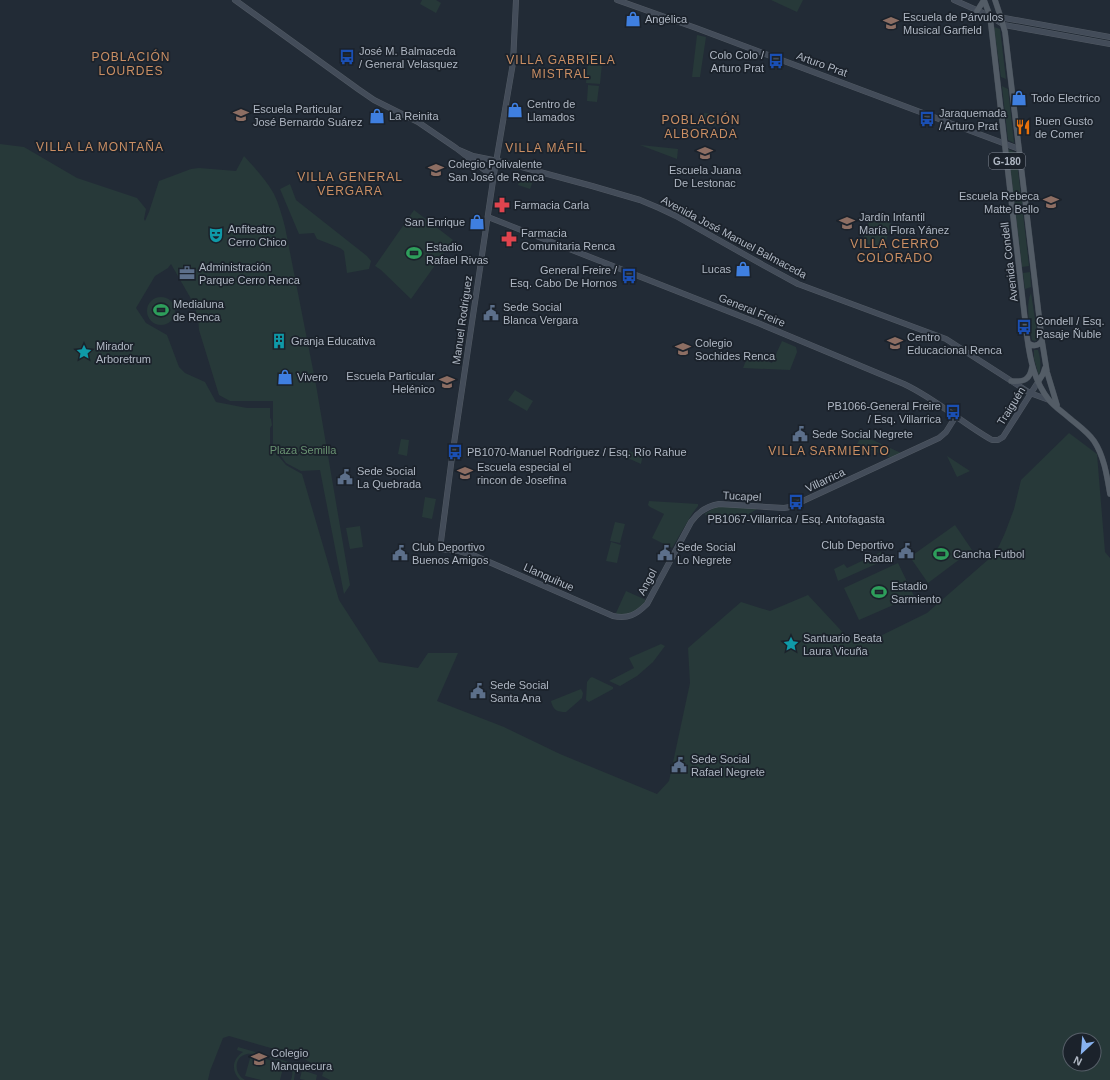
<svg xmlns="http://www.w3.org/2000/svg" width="1110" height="1080" viewBox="0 0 1110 1080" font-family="Helvetica,sans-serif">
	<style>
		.green { fill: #273939; fill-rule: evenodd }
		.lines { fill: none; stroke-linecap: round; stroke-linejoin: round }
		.secondary-casing { stroke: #525a64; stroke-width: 6 }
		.primary-casing { stroke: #3e4650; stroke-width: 6 }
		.secondary { stroke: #434c59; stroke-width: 5 }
		.primary { stroke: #535c66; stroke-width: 5.5 }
		.labels { text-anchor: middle; stroke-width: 3.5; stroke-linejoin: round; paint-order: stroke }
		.shield { fill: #1b222b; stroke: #838a95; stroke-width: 1 }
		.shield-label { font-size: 10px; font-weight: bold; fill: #afb7c3 }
		.poi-label { font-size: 11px; fill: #afb7c3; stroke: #1b222b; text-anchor: start }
		.street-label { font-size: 11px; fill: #afb7c3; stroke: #1b222b }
		.park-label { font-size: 11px; fill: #699272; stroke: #1b222b }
		.neighbourhood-label { font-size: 12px; letter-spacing: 1px; fill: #ca8e63; stroke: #1b222b }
	</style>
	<rect width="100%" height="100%" fill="#222b36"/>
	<path class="green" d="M422 0H436L441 3 436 13 420 4Z
		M771 0H803L797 12Z
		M994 27 1000 29 1006 79 1001 77Z
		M697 35 706 37 700 77H692Z
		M589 52 603 53 600 84 586 83Z
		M588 85 599 86 597 102 587 101Z
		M1002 86 1008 89 1014 143 1008 140Z
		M704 113 720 115 719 126 702 124Z
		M0 144 24 147 77 178 137 198 146 209 144 219 145 221 149 212 159 181 191 169 199 168 236 171 244 156C255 168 266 180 274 194 279 204 282 216 285 227L316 385 350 585 344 594 320 470 301 471 286 463 273 445V401H230L219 395 199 330 198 316 190 297 171 264 168 268 155 276 136 308 146 323 167 335 179 367 185 373 205 382 216 402 247 408H270V418L271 419 272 425 270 428V446L286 465 302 474 339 600 379 662 418 668 428 653H458L437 701 504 727 560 754 657 794 669 781 690 683 688 648 741 602 770 611 808 595 848 638 858 641 866 642 870 641 927 613 990 558 999 546 1005 533 1014 509 1021 480 1069 433 1097 454 1105 552 1110 558V1080H330L322 1076 324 1070 299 1056 229 1036 223 1038 210 1071 208 1080H0ZM1070 1040H1094V1064H1070Z
		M640 145 678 149 677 159Z
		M1008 149 1016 153 1029 266 1022 267Z
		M521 177 533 181 530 189 518 185Z
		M290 184 296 200 367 256 371 261 369 269 347 273 344 251 340 248 317 239 314 233 299 234 280 189Z
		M414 210 453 240 411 299 381 270 375 266Z
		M871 215 892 224 883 249 862 242Z
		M1030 272 1031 287 1025 289 1023 273Z
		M1031 293 1038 339 1035 341 1032 340C1030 325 1025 306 1031 293Z
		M147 311a14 14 0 1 1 28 0a14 14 0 1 1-28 0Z
		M782 341 796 347 797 352 790 370 743 368 749 353 772 363Z
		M1034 350H1038C1041 359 1041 368 1039 376L1034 359Z
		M515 390 533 401 527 411 508 400Z
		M862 435 901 453 891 458 857 444Z
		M401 439 409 440 407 456 398 454Z
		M625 449 634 453 643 454 641 464 621 455Z
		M947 456 970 471 957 477Z
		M425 497 436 499 432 519 422 517Z
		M649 501 698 504V506L692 514 672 548 652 538 664 514 650 507 648 505Z
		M718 506 757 509C750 513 736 524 728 524 720 524 711 518 704 514Z
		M615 522 625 524 620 543 610 541Z
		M955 525 972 550 928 583 910 557Z
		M360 526 363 547 350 549 346 528Z
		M611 542 621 545 617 563 606 561Z
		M881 552 885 560 838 581 834 569 844 564 847 568Z
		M898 563 914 596 859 620 844 588Z
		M626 591 646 600C638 612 631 616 617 614L616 613Z
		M661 644 665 646 653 662 637 676 620 686 609 681 634 668 629 658Z
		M592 677 613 687V689L589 702 586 700 587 682 590 678Z
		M581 689 583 693 582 698 566 712C557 712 553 710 551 701Z
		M238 1047 302 1066 301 1069 293 1066 295 1072 294 1080H291C293 1075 293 1069 289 1065 285 1062 252 1052 247 1054 233 1057 234 1074 245 1080H240C231 1071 232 1059 243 1052L237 1050Z
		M251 1055 284 1064 280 1080H261L245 1076Z
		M302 1070 317 1075 316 1080H305L300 1079Z"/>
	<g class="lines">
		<defs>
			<path id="secondary" d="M235 0 358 89 374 100 418 122 456 148 487 172 494 174
				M516 0 513 63 494 174 452 457 440 549 459 551 473 555 613 616C628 619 636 615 647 604L691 522C698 512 707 506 719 504L784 508 790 507 939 438 946 432 956 416
				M617 0 696 28 1019 149
				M954 0 990 16 1004 25 1110 44
				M999 17 1110 37
				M459 150 473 156 503 162 592 186 640 200 659 208 676 216 763 265 798 284 946 339 1030 393 1049 400
				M488 217 758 323 904 384C936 399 962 423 992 440H998L1003 437 1038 382"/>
			<path id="primary" d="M984 0 990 16 991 25 1027 337C1030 359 1034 381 1049 400 1054 406 1061 411 1067 416 1076 424 1087 431 1094 441 1104 456 1107 476 1110 494
				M995 0 1001 18 1005 32 1042 341 1047 372 1057 405
				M977 11 984 0
				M1028 343C1033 347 1038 346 1042 341
				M1011 381C1024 382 1030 380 1032 367
				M1038 382 1043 374 1045 368"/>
		</defs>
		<use href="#secondary" class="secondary-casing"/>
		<use href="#primary" class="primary-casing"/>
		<use href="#secondary" class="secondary"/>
		<use href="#primary" class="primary"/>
	</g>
	<defs>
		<symbol id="shop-bare" viewBox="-9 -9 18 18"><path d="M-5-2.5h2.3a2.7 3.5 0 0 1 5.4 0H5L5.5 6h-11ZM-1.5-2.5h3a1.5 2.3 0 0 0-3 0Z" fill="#3f7fe0" stroke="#1b222b" stroke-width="2.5" paint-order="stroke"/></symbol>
		<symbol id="school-bare" viewBox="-9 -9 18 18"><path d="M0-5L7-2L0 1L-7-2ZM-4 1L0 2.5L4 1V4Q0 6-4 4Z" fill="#8d6e63" stroke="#1b222b" stroke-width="2.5" paint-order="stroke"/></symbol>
		<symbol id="bus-bare" viewBox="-9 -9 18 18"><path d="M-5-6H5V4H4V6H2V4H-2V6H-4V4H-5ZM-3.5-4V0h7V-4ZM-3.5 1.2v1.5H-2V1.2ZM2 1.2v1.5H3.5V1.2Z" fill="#1a4fb4" stroke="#1b222b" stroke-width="2.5" paint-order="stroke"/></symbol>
		<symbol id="restaurant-bare" viewBox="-9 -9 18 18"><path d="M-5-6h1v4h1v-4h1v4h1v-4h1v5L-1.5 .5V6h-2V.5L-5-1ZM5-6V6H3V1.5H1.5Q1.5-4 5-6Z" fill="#e8710a" stroke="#1b222b" stroke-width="2.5" paint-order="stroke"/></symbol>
		<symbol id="pharmacy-bare" viewBox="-9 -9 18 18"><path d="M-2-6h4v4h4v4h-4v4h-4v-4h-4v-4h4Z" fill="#e0444e" stroke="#1b222b" stroke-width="2.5" paint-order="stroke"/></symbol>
		<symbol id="theatre-bare" viewBox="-9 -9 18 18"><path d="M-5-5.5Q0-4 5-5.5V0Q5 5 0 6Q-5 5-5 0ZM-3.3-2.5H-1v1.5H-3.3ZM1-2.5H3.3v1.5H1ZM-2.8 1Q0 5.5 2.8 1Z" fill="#0f9aa8" stroke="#1b222b" stroke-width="2.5" paint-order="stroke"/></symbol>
		<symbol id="stadium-bare" viewBox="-9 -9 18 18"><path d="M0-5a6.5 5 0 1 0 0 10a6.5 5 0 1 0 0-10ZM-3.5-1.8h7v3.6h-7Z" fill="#2e9e5b" stroke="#1b222b" stroke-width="2.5" paint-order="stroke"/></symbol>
		<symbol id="office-bare" viewBox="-9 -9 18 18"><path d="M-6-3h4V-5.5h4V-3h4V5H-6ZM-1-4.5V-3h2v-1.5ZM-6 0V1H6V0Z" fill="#5c6f8a" stroke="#1b222b" stroke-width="2.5" paint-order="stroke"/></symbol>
		<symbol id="civic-bare" viewBox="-9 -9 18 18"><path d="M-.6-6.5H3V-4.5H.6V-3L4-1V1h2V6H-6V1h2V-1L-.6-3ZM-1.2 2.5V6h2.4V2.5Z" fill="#5c6f8a" stroke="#1b222b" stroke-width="2.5" paint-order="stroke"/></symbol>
		<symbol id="building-bare" viewBox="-9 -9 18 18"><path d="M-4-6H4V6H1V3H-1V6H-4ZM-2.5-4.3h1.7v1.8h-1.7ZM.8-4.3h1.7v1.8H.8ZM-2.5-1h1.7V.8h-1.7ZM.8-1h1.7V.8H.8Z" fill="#0f9aa8" stroke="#1b222b" stroke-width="2.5" paint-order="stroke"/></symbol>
		<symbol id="sight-bare" viewBox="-9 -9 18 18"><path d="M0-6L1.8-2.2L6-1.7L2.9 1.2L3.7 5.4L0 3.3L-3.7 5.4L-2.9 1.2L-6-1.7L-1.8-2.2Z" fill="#0f9aa8" stroke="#1b222b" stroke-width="2.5" paint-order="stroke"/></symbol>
	</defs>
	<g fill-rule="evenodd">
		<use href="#shop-bare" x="622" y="8" width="22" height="22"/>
		<use href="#school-bare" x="880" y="12" width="22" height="22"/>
		<use href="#bus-bare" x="336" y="46" width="22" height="22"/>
		<use href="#bus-bare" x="765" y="50" width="22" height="22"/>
		<use href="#shop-bare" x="1008" y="87" width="22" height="22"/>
		<use href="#shop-bare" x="504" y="99" width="22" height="22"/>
		<use href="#school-bare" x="230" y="104" width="22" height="22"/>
		<use href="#shop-bare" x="366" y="105" width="22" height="22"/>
		<use href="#bus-bare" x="916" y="108" width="22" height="22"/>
		<use href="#restaurant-bare" x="1012" y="116" width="22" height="22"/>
		<use href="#school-bare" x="694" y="142" width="22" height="22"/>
		<use href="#school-bare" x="425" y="159" width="22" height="22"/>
		<use href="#school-bare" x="1040" y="191" width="22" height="22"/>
		<use href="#pharmacy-bare" x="491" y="194" width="22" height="22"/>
		<use href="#shop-bare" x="466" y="211" width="22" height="22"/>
		<use href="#school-bare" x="836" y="212" width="22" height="22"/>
		<use href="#theatre-bare" x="205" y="224" width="22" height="22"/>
		<use href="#pharmacy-bare" x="498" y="228" width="22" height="22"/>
		<use href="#stadium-bare" x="403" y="242" width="22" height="22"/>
		<use href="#shop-bare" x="732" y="258" width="22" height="22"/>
		<use href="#office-bare" x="176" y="262" width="22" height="22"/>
		<use href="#bus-bare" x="618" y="265" width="22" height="22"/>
		<use href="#stadium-bare" x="150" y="299" width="22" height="22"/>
		<use href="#civic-bare" x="480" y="302" width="22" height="22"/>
		<use href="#bus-bare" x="1013" y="316" width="22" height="22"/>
		<use href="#building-bare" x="268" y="330" width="22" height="22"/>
		<use href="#school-bare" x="884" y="332" width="22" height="22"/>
		<use href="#school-bare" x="672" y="338" width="22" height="22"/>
		<use href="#sight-bare" x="73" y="341" width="22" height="22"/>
		<use href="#shop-bare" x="274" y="366" width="22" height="22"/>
		<use href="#school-bare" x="436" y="371" width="22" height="22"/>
		<use href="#bus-bare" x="942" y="401" width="22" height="22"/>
		<use href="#civic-bare" x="789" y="423" width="22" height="22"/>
		<use href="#bus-bare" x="444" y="441" width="22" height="22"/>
		<use href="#school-bare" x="454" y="462" width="22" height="22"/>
		<use href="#civic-bare" x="334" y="466" width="22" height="22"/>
		<use href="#bus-bare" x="785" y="491" width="22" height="22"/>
		<use href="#civic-bare" x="895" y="540" width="22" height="22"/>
		<use href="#civic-bare" x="389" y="542" width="22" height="22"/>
		<use href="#civic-bare" x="654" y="542" width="22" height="22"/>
		<use href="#stadium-bare" x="930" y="543" width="22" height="22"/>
		<use href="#stadium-bare" x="868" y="581" width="22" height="22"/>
		<use href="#sight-bare" x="780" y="633" width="22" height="22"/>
		<use href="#civic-bare" x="467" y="680" width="22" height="22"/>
		<use href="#civic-bare" x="668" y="754" width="22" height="22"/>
		<use href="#school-bare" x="248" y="1048" width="22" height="22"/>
	</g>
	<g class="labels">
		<rect class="shield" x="989" y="153" width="36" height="16" rx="3"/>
		<g class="shield-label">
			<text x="1007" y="165">G-180</text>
		</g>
		<g class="poi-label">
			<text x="903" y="21">Escuela de Párvulos<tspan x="903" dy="13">Musical Garfield</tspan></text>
			<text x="645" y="23">Angélica</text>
			<text x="359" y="55">José M. Balmaceda<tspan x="359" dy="13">/ General Velasquez</tspan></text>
			<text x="764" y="59" text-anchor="end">Colo Colo /<tspan x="764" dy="13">Arturo Prat</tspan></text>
			<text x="1031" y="102">Todo Electrico</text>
			<text x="527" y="108">Centro de<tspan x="527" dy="13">Llamados</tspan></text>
			<text x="253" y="113">Escuela Particular<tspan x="253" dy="13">José Bernardo Suárez</tspan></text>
			<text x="939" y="117">Jaraquemada<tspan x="939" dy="13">/ Arturo Prat</tspan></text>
			<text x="389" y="120">La Reinita</text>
			<text x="1035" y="125">Buen Gusto<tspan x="1035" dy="13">de Comer</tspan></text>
			<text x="448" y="168">Colegio Polivalente<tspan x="448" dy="13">San José de Renca</tspan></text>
			<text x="705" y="174" text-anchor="middle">Escuela Juana<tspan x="705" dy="13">De Lestonac</tspan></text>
			<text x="1039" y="200" text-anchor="end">Escuela Rebeca<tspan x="1039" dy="13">Matte Bello</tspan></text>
			<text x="514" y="209">Farmacia Carla</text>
			<text x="859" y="221">Jardín Infantil<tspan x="859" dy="13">María Flora Yánez</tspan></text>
			<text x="465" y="226" text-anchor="end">San Enrique</text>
			<text x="228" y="233">Anfiteatro<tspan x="228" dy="13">Cerro Chico</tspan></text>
			<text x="521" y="237">Farmacia<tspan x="521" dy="13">Comunitaria Renca</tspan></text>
			<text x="426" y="251">Estadio<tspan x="426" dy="13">Rafael Rivas</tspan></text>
			<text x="199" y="271">Administración<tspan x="199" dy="13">Parque Cerro Renca</tspan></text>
			<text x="731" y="273" text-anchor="end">Lucas</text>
			<text x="617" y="274" text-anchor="end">General Freire /<tspan x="617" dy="13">Esq. Cabo De Hornos</tspan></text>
			<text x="173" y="308">Medialuna<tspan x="173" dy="13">de Renca</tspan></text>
			<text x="503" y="311">Sede Social<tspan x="503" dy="13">Blanca Vergara</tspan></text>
			<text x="1036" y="325">Condell / Esq.<tspan x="1036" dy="13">Pasaje Ñuble</tspan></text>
			<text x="907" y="341">Centro<tspan x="907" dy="13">Educacional Renca</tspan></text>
			<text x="291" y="345">Granja Educativa</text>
			<text x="695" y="347">Colegio<tspan x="695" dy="13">Sochides Renca</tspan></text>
			<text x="96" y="350">Mirador<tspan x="96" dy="13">Arboretrum</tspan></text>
			<text x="435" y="380" text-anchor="end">Escuela Particular<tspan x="435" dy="13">Helénico</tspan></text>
			<text x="297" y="381">Vivero</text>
			<text x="941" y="410" text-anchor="end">PB1066-General Freire<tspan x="941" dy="13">/ Esq. Villarrica</tspan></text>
			<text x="812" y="438">Sede Social Negrete</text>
			<text x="467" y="456">PB1070-Manuel Rodríguez / Esq. Río Rahue</text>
			<text x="477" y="471">Escuela especial el<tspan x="477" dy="13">rincon de Josefina</tspan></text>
			<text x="357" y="475">Sede Social<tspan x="357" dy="13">La Quebrada</tspan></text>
			<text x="796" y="523" text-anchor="middle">PB1067-Villarrica / Esq. Antofagasta</text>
			<text x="894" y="549" text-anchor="end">Club Deportivo<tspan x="894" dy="13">Radar</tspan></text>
			<text x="412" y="551">Club Deportivo<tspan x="412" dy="13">Buenos Amigos</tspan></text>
			<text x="677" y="551">Sede Social<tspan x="677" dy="13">Lo Negrete</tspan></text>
			<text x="953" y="558">Cancha Futbol</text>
			<text x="891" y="590">Estadio<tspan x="891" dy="13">Sarmiento</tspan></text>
			<text x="803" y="642">Santuario Beata<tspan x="803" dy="13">Laura Vicuña</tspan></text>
			<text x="490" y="689">Sede Social<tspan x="490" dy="13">Santa Ana</tspan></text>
			<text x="691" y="763">Sede Social<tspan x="691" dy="13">Rafael Negrete</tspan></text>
			<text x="271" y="1057">Colegio<tspan x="271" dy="13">Manquecura</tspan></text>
		</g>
		<g class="street-label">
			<text transform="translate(822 64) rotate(20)" y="4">Arturo Prat</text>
			<text transform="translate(734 237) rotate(28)" y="4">Avenida José Manuel Balmaceda</text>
			<text transform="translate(1009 262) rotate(-97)" y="4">Avenida Condell</text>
			<text transform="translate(752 310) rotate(22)" y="4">General Freire</text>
			<text transform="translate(462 320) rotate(-82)" y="4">Manuel Rodríguez</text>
			<text transform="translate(1011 406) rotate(-58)" y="4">Traiguén</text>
			<text transform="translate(825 480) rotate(-25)" y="4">Villarrica</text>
			<text transform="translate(742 496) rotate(3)" y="4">Tucapel</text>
			<text transform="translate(549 577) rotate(24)" y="4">Llanquihue</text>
			<text transform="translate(647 582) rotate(-62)" y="4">Angol</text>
		</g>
		<g class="park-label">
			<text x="303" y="454">Plaza Semilla</text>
		</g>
		<g class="neighbourhood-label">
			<text x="131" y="61">POBLACIÓN<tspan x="131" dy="14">LOURDES</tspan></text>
			<text x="561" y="64">VILLA GABRIELA<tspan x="561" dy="14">MISTRAL</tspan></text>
			<text x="701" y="124">POBLACIÓN<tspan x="701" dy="14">ALBORADA</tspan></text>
			<text x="100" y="151">VILLA LA MONTAÑA</text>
			<text x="546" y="152">VILLA MÁFIL</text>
			<text x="350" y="181">VILLA GENERAL<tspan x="350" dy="14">VERGARA</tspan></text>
			<text x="895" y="248">VILLA CERRO<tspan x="895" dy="14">COLORADO</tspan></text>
			<text x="829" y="455">VILLA SARMIENTO</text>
		</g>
	</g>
	<g transform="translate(1082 1052) rotate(206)"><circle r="19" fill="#1b222b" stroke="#565e68"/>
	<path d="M0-3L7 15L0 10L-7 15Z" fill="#88b2ef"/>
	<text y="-6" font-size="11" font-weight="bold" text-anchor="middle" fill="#afb7c3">N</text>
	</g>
</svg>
